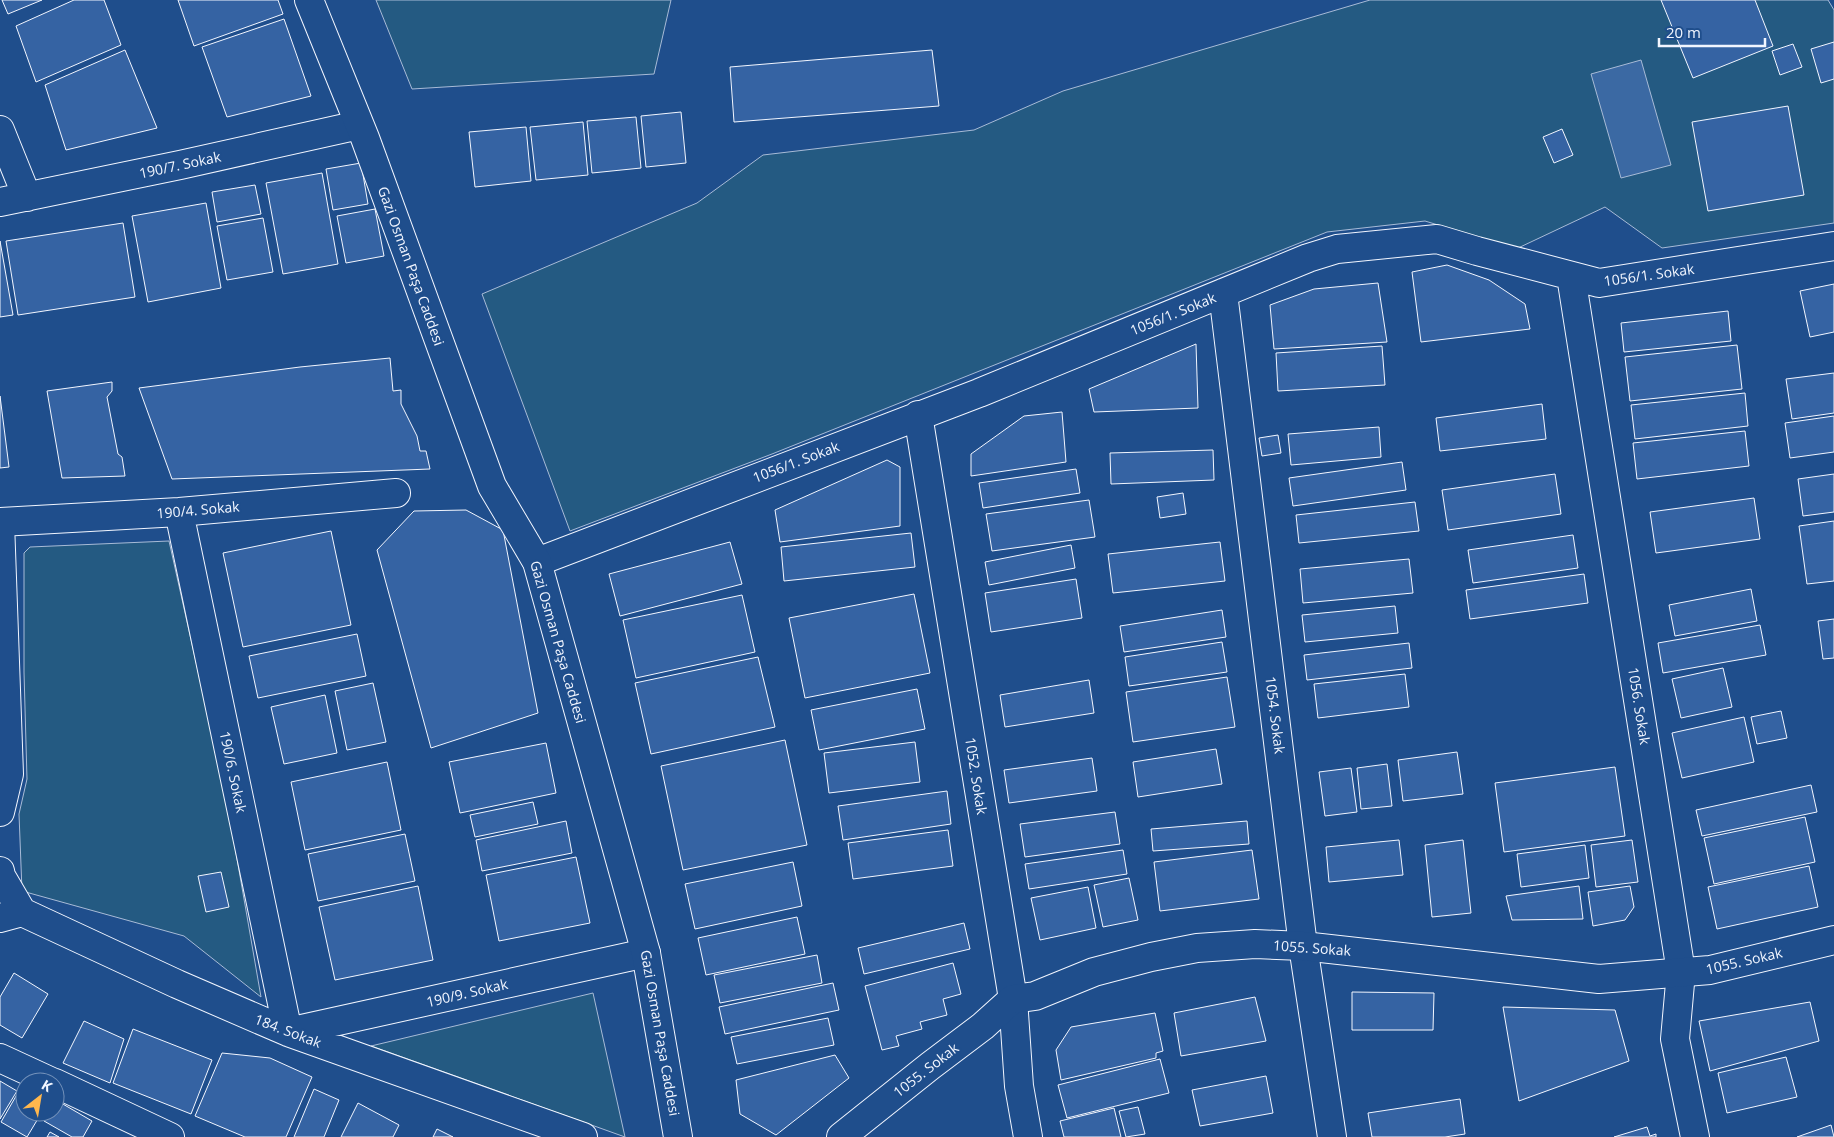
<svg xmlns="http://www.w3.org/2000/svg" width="1834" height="1137" viewBox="0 0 1834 1137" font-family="'Open Sans',sans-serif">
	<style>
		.green { fill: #245a82; stroke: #a8bbd7 }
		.water { fill: #3b69a3; stroke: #a8bbd7 }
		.building { fill: #3563a3; stroke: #f2f6ff }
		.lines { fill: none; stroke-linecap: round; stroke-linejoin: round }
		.street-casing { stroke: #f2f6ff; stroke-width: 30 }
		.secondary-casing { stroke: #f2f6ff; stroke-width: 30 }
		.street { stroke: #1f4e8c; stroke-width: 28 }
		.secondary { stroke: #1f4e8c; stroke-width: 28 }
		.labels { text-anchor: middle; stroke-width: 4; stroke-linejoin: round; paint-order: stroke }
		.street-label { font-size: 14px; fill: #f2f6ff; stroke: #1f4e8c }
	</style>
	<rect width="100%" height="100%" fill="#1f4e8c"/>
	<path class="green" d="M376 0H671L654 74 412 89Z
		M1370 0H1828L1834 10V223L1662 248 1605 207 1516 249 1425 221 1327 232 772 454 570 531 482 294 697 203 763 155 974 130 1063 91Z
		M169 541 227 801 261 997 184 936 22 891 19 814 27 779 24 672V553L30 547Z
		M593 993 625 1137 371 1046Z"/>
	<path class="water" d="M1641 60 1671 165 1621 178 1591 74Z"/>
	<path class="building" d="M2 0H42L8 14Z
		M74 0H104L121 45 36 82 16 26Z
		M178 0H278L283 14 194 46Z
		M1661 0H1755L1773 46 1693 78Z
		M284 19 311 96 227 117 202 47Z
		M1834 42V79L1821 83 1811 49Z
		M1793 44 1802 67 1780 75 1772 51Z
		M125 50 157 128 66 150 45 85Z
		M932 50 939 106 734 122 730 67Z
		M1788 106 1804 195 1708 211 1692 122Z
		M681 112 686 163 646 167 641 116Z
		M636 117 641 168 592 173 587 121Z
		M583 122 588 175 536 180 530 127Z
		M526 127 531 181 475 187 469 132Z
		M1562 129 1573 155 1554 163 1543 137Z
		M361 163 368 204 333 210 326 169Z
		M322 173 338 264 283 274 266 183Z
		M255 185 261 214 217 222 212 192Z
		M206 203 221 288 148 302 132 216Z
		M375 209 384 256 346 263 337 216Z
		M263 218 273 272 227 280 217 226Z
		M123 223 135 297 18 315 6 241Z
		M0 241 13 315 0 317Z
		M1447 265 1489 280 1525 304 1530 329 1421 342 1412 272Z
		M1378 283 1387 342 1274 349 1270 305 1314 289Z
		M1834 284V332L1810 337 1800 291Z
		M1728 311 1731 341 1624 352 1621 323Z
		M1196 344 1198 408 1094 412 1089 389Z
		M1737 345 1742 389 1630 401 1625 357Z
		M1382 346 1385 385 1278 391 1276 353Z
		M390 358 393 391 401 390V404L417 436 420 451H426L430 469 172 479 139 388 300 367Z
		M1834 373V413L1792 419 1786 379Z
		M112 382V391L107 397 118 454 122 457 125 476 62 478 47 391Z
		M1745 393 1748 426 1635 439 1631 405Z
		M0 396 9 467 0 468Z
		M1542 404 1546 439 1440 451 1436 418Z
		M1062 412 1066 462 971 476V454L1024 416Z
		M1834 416V452L1790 458 1785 423Z
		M1379 427 1381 457 1291 465 1288 434Z
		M1745 431 1749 466 1637 479 1633 443Z
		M1278 435 1281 453 1262 456 1259 438Z
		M1213 450 1214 480 1111 484 1110 453Z
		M887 460 900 467V526L780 542 775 510Z
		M1402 462 1406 490 1293 506 1289 478Z
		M1076 469 1080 493 983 508 979 483Z
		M1555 474 1561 514 1448 530 1442 490Z
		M1834 474V512L1803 516 1798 479Z
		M1183 493 1186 514 1160 518 1157 497Z
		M1754 498 1760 539 1656 553 1650 512Z
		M1089 500 1095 537 992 551 986 514Z
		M1415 502 1419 531 1299 543 1296 515Z
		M466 510 503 530 538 713 431 748 377 550 414 511Z
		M1834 521V581L1807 584 1799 526Z
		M331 531 351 625 243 647 223 553Z
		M911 533 915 567 784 581 781 547Z
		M1573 535 1578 568 1473 583 1468 550Z
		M730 542 742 584 620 616 609 574Z
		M1220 542 1225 581 1113 593 1108 554Z
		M1071 545 1075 568 989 585 985 562Z
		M1409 559 1413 593 1303 603 1300 569Z
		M1584 574 1588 603 1470 619 1466 590Z
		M1076 579 1082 618 991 632 985 593Z
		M1751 589 1757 621 1675 636 1669 605Z
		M914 594 930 673 805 698 789 618Z
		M742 595 755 652 636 678 623 620Z
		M1395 606 1398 633 1305 642 1302 615Z
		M1222 610 1226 637 1124 652 1120 626Z
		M1834 619V658L1823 659 1818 621Z
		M1760 625 1766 655 1663 673 1658 643Z
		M357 634 366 676 258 698 249 656Z
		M1222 642 1227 672 1129 686 1125 657Z
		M1409 643 1412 668 1307 680 1304 655Z
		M758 657 775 727 651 754 635 683Z
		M1723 668 1732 707 1681 718 1672 679Z
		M1405 674 1409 707 1318 718 1314 684Z
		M1227 677 1235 727 1133 742 1126 692Z
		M1089 680 1094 713 1005 727 1000 695Z
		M373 683 386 742 347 750 335 691Z
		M917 689 925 729 819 750 811 710Z
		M325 695 337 753 284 764 271 707Z
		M1781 711 1787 738 1757 744 1751 717Z
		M1744 717 1754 762 1682 778 1672 733Z
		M785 740 807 845 683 870 661 766Z
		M915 742 920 782 829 793 824 753Z
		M546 743 556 793 460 813 449 762Z
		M1216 749 1222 784 1138 797 1133 762Z
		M1457 752 1463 794 1403 801 1398 760Z
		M1092 758 1097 791 1009 803 1004 770Z
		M387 762 401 830 305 850 291 782Z
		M1387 764 1392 806 1361 809 1357 768Z
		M1615 767 1625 836 1504 852 1495 783Z
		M1351 768 1357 812 1325 816 1319 772Z
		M1811 785 1817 812 1702 836 1696 810Z
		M947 791 951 824 843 840 838 806Z
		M533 802 538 824 475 837 470 815Z
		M1115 812 1120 844 1025 857 1020 824Z
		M1805 817 1815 862 1714 884 1704 838Z
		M566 821 572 853 482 871 476 840Z
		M1247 821 1249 844 1153 851 1151 829Z
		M948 830 953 866 853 879 848 843Z
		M405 834 415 881 318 901 308 854Z
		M1399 840 1403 875 1329 882 1326 847Z
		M1463 840 1471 913 1432 917 1425 845Z
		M1632 840 1638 882 1596 887 1591 845Z
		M1585 845 1589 878 1521 887 1517 854Z
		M1123 850 1127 874 1029 889 1025 864Z
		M1252 850 1259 899 1160 911 1154 862Z
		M576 857 590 923 499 941 486 875Z
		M793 862 802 906 695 929 685 884Z
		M1809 866 1818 907 1717 929 1708 887Z
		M221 872 229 907 206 912 198 876Z
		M1129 878 1138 920 1103 927 1094 885Z
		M418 886 433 960 335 980 319 907Z
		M1579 886 1583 919 1512 920 1506 896Z
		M1630 886 1634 907 1625 920 1593 926 1588 892Z
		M1088 887 1096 928 1040 940 1031 898Z
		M797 917 805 954 706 975 698 938Z
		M964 923 970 949 864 974 858 948Z
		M817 955 822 983 720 1003 714 975Z
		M953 963 961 994 943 999 947 1015 920 1022 922 1029 896 1036 899 1046 882 1050 865 986Z
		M14 973 48 994 22 1038 0 1025V997Z
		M833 983 839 1010 725 1034 719 1007Z
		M1352 992 1434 993 1433 1030H1352Z
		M1255 997 1266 1041 1181 1056 1174 1013Z
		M1810 1002 1819 1041 1710 1071 1699 1021Z
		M1503 1007 1615 1010 1629 1061 1519 1101Z
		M1155 1013 1163 1051 1156 1053V1058L1061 1080 1056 1050 1071 1027Z
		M828 1018 834 1045 737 1064 731 1037Z
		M84 1021 124 1039 110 1083 63 1063Z
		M133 1029 212 1060 191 1114 113 1083Z
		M222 1053 270 1058 312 1077 286 1137H245L195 1116Z
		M835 1055 849 1078 776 1135 740 1114 736 1080Z
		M1786 1057 1797 1097 1727 1113 1718 1073Z
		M1160 1059 1169 1093 1067 1118 1058 1085Z
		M1266 1076 1273 1113 1200 1126 1192 1090Z
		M0 1081 17 1091 0 1119Z
		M23 1084 25 1085V1112H42L27 1137 1 1122Z
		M314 1089 339 1100 324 1137H294Z
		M1460 1099 1465 1134 1445 1137H1372L1368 1113Z
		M56 1100 92 1121 83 1137H72L44 1121 49 1112H55Z
		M358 1103 399 1125 393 1137H341Z
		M1138 1107 1145 1134 1126 1137 1119 1111Z
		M1114 1108 1121 1137H1064L1060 1121Z
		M1831 1125 1834 1137H1797Z
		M1647 1127 1650 1136 1656 1134V1137H1614Z
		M437 1129 453 1137H433Z
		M50 1132 59 1137H47Z"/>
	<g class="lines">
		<defs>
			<path id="street" d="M0 130 27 197
				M0 202 180 165 359 125
				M1571 276 1681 972 1675 1039 1695 1137
				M1223 293 1303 946 1332 1137
				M918 415 1013 999 1019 1086 1028 1137
				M179 512 288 1032
				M0 522 179 512 396 493
				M537 562 979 393 1308 258 1337 249 1437 239 1477 251 1599 283 1834 246
				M0 812 9 774 0 522
				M0 871 1 876 22 912
				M0 918 22 912 177 984 288 1032 583 1137
				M288 1032 646 953
				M0 1058 52 1082
				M55 1083 170 1137"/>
			<path id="secondary" d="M309 0 365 138 492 486 537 562 646 953 678 1137
				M841 1137 930 1066 983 1026 1013 999 1035 996 1094 972 1151 957 1197 948 1255 944 1303 946 1599 979 1710 970 1834 940"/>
		</defs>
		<use href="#street" class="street-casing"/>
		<use href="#secondary" class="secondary-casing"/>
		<use href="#street" class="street"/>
		<use href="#secondary" class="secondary"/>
	</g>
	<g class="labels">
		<g class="street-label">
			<text transform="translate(180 165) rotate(-12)" y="5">190/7. Sokak</text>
			<text transform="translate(411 266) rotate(70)" y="5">Gazi Osman Paşa Caddesi</text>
			<text transform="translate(1649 275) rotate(-8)" y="5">1056/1. Sokak</text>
			<text transform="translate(1173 314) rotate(-22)" y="5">1056/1. Sokak</text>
			<text transform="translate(796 462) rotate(-21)" y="5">1056/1. Sokak</text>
			<text transform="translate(198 510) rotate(-5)" y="5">190/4. Sokak</text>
			<text transform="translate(558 642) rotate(74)" y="5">Gazi Osman Paşa Caddesi</text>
			<text transform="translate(1639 706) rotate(81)" y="5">1056. Sokak</text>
			<text transform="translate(1275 715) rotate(83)" y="5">1054. Sokak</text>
			<text transform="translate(233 772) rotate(78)" y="5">190/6. Sokak</text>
			<text transform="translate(976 776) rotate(81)" y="5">1052. Sokak</text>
			<text transform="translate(1312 948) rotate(4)" y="5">1055. Sokak</text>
			<text transform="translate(1744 961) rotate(-13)" y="5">1055. Sokak</text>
			<text transform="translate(467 993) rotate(-13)" y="5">190/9. Sokak</text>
			<text transform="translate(288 1031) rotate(21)" y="5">184. Sokak</text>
			<text transform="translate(660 1033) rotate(80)" y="5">Gazi Osman Paşa Caddesi</text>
			<text transform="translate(926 1070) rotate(-38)" y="5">1055. Sokak</text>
		</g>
	</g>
	<g transform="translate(40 1097) rotate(31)"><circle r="24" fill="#1f4e8c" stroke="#7391ba"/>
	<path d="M0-4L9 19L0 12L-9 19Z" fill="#ffb74d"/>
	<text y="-8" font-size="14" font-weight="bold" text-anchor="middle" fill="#f2f6ff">K</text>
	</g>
	<path d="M1659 38v8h106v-8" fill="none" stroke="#f2f6ff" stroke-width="2.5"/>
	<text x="1666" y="38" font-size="15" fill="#f2f6ff" stroke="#1f4e8c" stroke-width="4" paint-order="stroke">20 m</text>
</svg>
